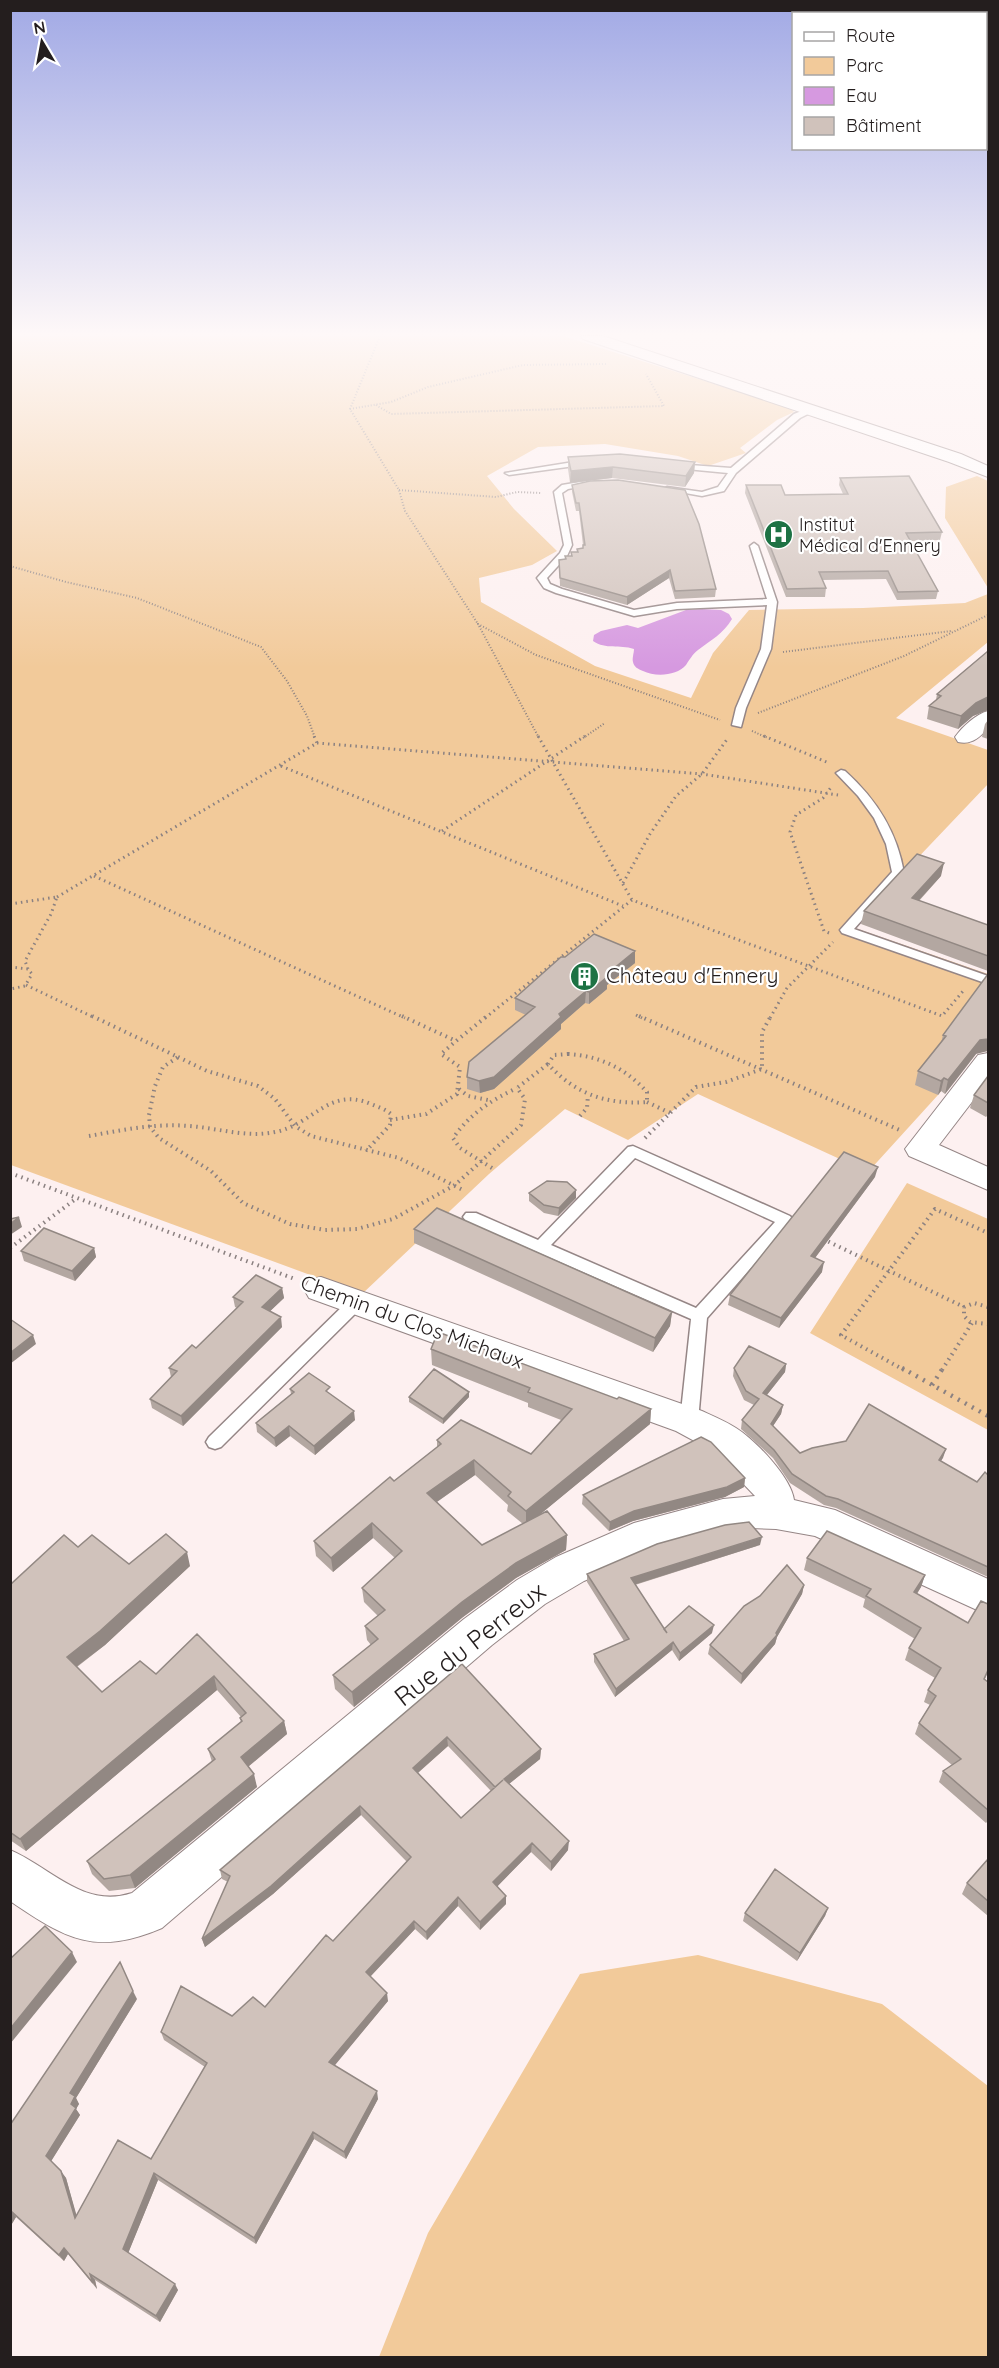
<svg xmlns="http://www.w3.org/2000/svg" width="999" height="2368" viewBox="0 0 999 2368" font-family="Quicksand,sans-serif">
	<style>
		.green { fill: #f2ca9a }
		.water { fill: #d699e0 }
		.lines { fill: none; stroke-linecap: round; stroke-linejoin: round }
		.lane-casing { stroke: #958686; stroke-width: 3 }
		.street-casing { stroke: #958686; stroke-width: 2 }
		.path-far3 { stroke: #8b8181; stroke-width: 2; stroke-dasharray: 1 2; stroke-linecap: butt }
		.path-far2 { stroke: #8b8181; stroke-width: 3; stroke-dasharray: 1.5 4; stroke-linecap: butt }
		.path-far1 { stroke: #8b8181; stroke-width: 4; stroke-dasharray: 1.5 4.5; stroke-linecap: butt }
		.path { stroke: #8b8181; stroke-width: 4.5; stroke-dasharray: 2 6; stroke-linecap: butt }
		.lane { fill: #fff; fill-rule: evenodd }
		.street { fill: #fff; fill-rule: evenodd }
		.wall { fill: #b3a7a1; fill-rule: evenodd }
		.shaded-wall { fill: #928883 }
		.building { fill: #d0c2bb; stroke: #928883; stroke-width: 1.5; fill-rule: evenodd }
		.labels { text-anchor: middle; stroke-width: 4.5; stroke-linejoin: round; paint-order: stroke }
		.far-poi-label { font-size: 18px; fill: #241e1e; stroke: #fff; text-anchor: start }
		.poi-label { font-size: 21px; fill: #241e1e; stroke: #fff; text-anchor: start }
		.street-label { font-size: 21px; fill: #241e1e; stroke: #fff }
		.near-street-label { font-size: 26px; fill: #241e1e; stroke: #fff }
	</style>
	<rect width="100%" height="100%" fill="#fdf0f0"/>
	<path class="green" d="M10 336H563L790 408 794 412 777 420 740 448 746 453 708 466 678 456 605 444 538 447 487 476 514 509 557 551 532 565 479 578 481 602 595 666 691 698 713 653 749 610 863 608 965 603 988 594V642L896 718 988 750V784L852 927 988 974V1029L938 1095 868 1172 698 1094 628 1140 565 1109 489 1174 362 1294 11 1165Z
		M977 476 988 481V588L945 518 946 487Z
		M907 1183 988 1219V1430L810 1333Z
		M698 1955 882 2004 988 2086V2357H379L428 2233 580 1974Z"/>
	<path class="water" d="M702 609 721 610 729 614 732 619C723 634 711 640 698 650 692 655 690 659 686 665 677 676 655 677 643 671 638 669 634 667 633 662 632 658 634 653 634 649 619 644 606 650 593 641L594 635 601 631 627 625 638 628 686 610Z"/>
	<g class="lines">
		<defs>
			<path id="lane" d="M809 408 812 412 800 418 736 473 724 491 702 496 663 489 667 487 702 492 718 487 728 473 676 468 672 466 676 464 731 468 794 414Z
				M586 460H589V464L509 475 505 473Z
				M592 480 596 482 595 484 568 489 562 493 572 545 567 556 547 578 550 584 562 589 634 610 677 603 767 599 750 546 754 543 758 546 777 602 771 649 746 708 741 727 732 725 736 708 761 649 767 605 677 609 634 616 556 593 544 588 537 578 560 553 564 545 554 492 562 485Z
				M841 770 845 771C876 799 897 831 904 873L854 929 988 976V984L842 933 840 930 892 872 886 844 874 818 858 796 836 773Z
				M633 1146 790 1216 793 1220 707 1318 698 1421 695 1426 689 1428 683 1426 680 1421 691 1319 466 1221 463 1217 466 1213H476L538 1240 628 1147ZM635 1158 775 1222 696 1308 551 1245Z
				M357 1296 363 1298 365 1302 363 1306 221 1447 215 1449 209 1447 206 1442 209 1437 351 1298Z"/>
			<path id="street" d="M581 336H603L961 454 988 466V477L949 462 583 339Z
				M988 711V729C978 738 972 745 958 742L955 737C962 727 976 714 988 711Z
				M988 1053V1081L939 1145 988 1167V1190L909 1156 905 1149 978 1055Z
				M321 1277 702 1411C713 1416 725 1421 736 1428 755 1440 791 1477 794 1500L835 1510 988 1579V1615L815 1536 776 1529 750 1528 723 1531 655 1550 584 1581 545 1604 492 1645 162 1928C96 1956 67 1940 10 1901V1850C52 1868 83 1909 132 1893L464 1619 517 1580 556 1557 634 1523 723 1499 755 1496 711 1450 676 1431 309 1298 304 1289 309 1280Z"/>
		</defs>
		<use href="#lane" class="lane-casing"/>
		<use href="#street" class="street-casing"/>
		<path class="path-far3" d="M380 336 350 409 399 490 405 511 478 624
			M376 405 391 414 664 406 646 374
			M350 409 391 402 428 387 523 365 607 364
			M399 490 496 497 517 492 541 493
			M10 566 66 582 137 598 261 647 287 681 307 716 315 738
			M783 652 951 631
			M758 713 904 656 988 615
			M752 731 768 738
			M539 738 478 624 536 655 720 720
			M583 738 605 723"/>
		<path class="path-far2" d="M538 736 632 900
			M764 736 829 763
			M317 743 702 774 838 795
			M281 766 623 906
			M442 831 585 736
			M94 876 405 1018
			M623 883 650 834 676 796 702 774 728 738
			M57 897 317 743 314 736
			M10 904 57 897 51 914 25 961 28 969
			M829 933 824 931 790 832 796 815 823 798 832 786
			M10 967 28 969 32 974 25 986 10 989
			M26 985 95 1018
			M636 1015 642 1018
			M485 1018 632 900 942 1016 964 990
			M770 1018 787 988 833 942"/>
		<path class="path-far1" d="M92 1016 178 1057 163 1067 155 1086 149 1115 150 1127 159 1138 211 1171 243 1203 290 1224 325 1230 357 1229 393 1219 455 1185 521 1125 525 1099 517 1088 548 1064
			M402 1016 456 1041 487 1016
			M639 1016 902 1131
			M568 1054C600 1056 625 1068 647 1092V1102C607 1105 575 1094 548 1064L554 1055Z
			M178 1057 207 1071 258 1086 275 1099 295 1126 311 1136 399 1158 465 1191
			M459 1089 468 1096 488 1100
			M647 1102 670 1113
			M580 1116 587 1108 588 1095
			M390 1120 426 1114 457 1094 460 1067 441 1054 456 1041
			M89 1136C122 1130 156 1123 189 1126 218 1128 246 1138 275 1132 313 1125 329 1086 371 1104 378 1107 385 1109 391 1114L390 1125 366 1151
			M645 1138 696 1087 726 1082 762 1069V1032L771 1016
			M492 1168 460 1148 453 1138C471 1113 490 1101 517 1088
			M10 1173 295 1279
			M823 1239 964 1307
			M10 1248 77 1198
			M988 1307 974 1303 964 1307V1316L970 1322 988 1324
			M904 1370 841 1335 935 1209 988 1233
			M942 1370 972 1323"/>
		<path class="path" d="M902 1368 988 1416
			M932 1385 943 1368"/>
		<use href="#lane" class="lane"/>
		<use href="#street" class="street"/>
	</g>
	<path class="wall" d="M568 457 695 462 694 473 685 487 612 478 570 483 568 469Z
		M840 478 942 532 940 540 910 541 938 591 936 599 897 600 886 579 822 580 826 588 825 597H786L745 493 746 485 785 495 843 494 839 485Z
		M572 485 716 589 715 597 675 599 669 578 627 605 560 586 559 560H565V556H571V552H577V549L583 548V545L579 511H576L572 492Z
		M988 651V710L973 716 958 729 927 719 929 706 936 700 937 694Z
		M988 720V739L982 737 985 724Z
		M941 876 919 901 988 925V971L861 924 864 911Z
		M635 951V963L607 985V989L589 1004 585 1003 561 1024V1029L494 1089 480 1093 467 1089V1077L526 1015 515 1010V998Z
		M943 1035 976 1054 945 1094 941 1091 938 1095 915 1085 918 1071 941 1043Z
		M988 1076V1115L986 1117 970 1108 974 1095Z
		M875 1177 815 1258 822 1272 779 1328 728 1305 730 1295Z
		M529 1193 576 1198 558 1216 544 1213 529 1201Z
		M414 1229 672 1312 670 1326 653 1352 414 1243Z
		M94 1248 96 1257 75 1281 24 1261 21 1251Z
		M282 1288 284 1298 270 1311 282 1327 183 1426 152 1408 150 1399 171 1377 169 1368 196 1348 237 1308 235 1307 233 1297Z
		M431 1349 651 1409 650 1424 538 1516 567 1535 566 1550 516 1578 463 1617 354 1707 335 1689 333 1675 371 1645 367 1640 365 1626 378 1616 364 1602 362 1588 395 1558 373 1538 333 1572 316 1556 314 1541 394 1481 437 1447V1440L531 1454 561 1420 528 1407V1403L432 1365ZM475 1475 508 1505 507 1511 523 1524 482 1545 437 1502Z
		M786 1364 785 1372 767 1395 783 1405 781 1414 773 1426 800 1453 946 1449 941 1461 977 1482 988 1475V1577L836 1508 824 1505 790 1483 773 1458 741 1429 742 1420 754 1405 744 1400 733 1376 734 1368Z
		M290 1389 331 1395 355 1420 315 1455 290 1436 276 1447 257 1432 256 1423 291 1394Z
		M409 1397H469L443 1424 409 1402Z
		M745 1478 744 1487 725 1497 633 1521 609 1531 582 1504 583 1495Z
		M760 1545 635 1585 664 1629 712 1633 679 1661 672 1650 615 1697 594 1662V1654L624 1641 587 1582V1574Z
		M78 1547 129 1564 190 1566 105 1645 77 1667 102 1692 156 1674 197 1634 284 1721 287 1734 248 1767 257 1787 135 1888 109 1891 92 1874 87 1861 212 1762 208 1749 241 1722 240 1718 241 1717 217 1690 26 1851 10 1840V1582L12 1583Z
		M807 1558 925 1575 921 1587 917 1594 968 1623 988 1604V1672L985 1679 988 1682V1821L986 1823 939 1782 943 1771 952 1765 915 1734 919 1723 930 1705 924 1702 928 1690 935 1678 905 1660 909 1648 915 1639 863 1607 865 1599 804 1570Z
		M804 1585 802 1594 777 1637 775 1644 741 1684 708 1654 710 1645Z
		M462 1664 541 1749 540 1759 509 1784 568 1850 551 1871 531 1852 497 1886 506 1896V1904L480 1930 458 1906 427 1940 415 1929 370 1977 388 2001 334 2065 378 2099 346 2159 314 2139 256 2244 158 2180 128 2253 178 2290 160 2322 95 2280 97 2289 68 2254 64 2261 16 2217 10 2227V2125L137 1999 76 2098 79 2104 76 2109 80 2115 51 2161 66 2178 76 2215 151 2159 205 2067 164 2040 161 2032 232 2016 265 2007 333 1941 407 1862 361 1815 273 1894 205 1947 202 1939 228 1882 222 1879 220 1870ZM448 1746 491 1791 461 1818 418 1773Z
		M988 1859V1916L962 1894 967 1883Z
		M828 1908 825 1916 797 1961 743 1921 745 1913Z"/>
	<path class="shaded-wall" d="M695 462 694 473 685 487 686 476Z
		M613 467 612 478 570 483 571 471Z
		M670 570 669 578 627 605V597Z
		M988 697V710L973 716 958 729 961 716 976 703Z
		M944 863 941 876 909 911 912 898Z
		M635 951V963L607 985V989L589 1004V992L607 974Z
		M586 991 585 1003 561 1024V1029L494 1089 480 1093 479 1081Z
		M988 1039V1051L976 1054 945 1094 948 1080 980 1040Z
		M944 1078 941 1091 938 1095 941 1081Z
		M878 1167 875 1177 809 1266 811 1256Z
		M576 1190V1198L558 1216 559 1208Z
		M19 1217 22 1227 10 1235V1224Z
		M94 1248 96 1257 75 1281 72 1271Z
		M824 1262 822 1272 779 1328 781 1318Z
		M282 1288 284 1298 264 1317 262 1307Z
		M672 1312 670 1326 653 1352 655 1338Z
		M281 1317 282 1327 183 1426 181 1416Z
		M33 1335 36 1344 10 1364V1353Z
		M786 1364 785 1372 762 1401 763 1393Z
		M469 1392V1397L443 1424V1419Z
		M783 1405 781 1414 769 1432 771 1424Z
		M651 1409 650 1424 526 1526V1511Z
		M354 1411 355 1420 315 1455 314 1446Z
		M289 1426 290 1436 276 1447 274 1438Z
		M946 1449 943 1458 936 1468 939 1460Z
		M474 1460 475 1475 428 1508 427 1493Z
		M745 1478 744 1487 725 1497 633 1521 609 1531 610 1522 634 1511Z
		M372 1523 373 1538 333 1572 331 1558Z
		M567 1535 566 1550 516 1578 463 1617 354 1707 352 1692 462 1602 516 1563Z
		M762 1537 760 1545 630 1586 631 1578Z
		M187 1552 190 1566 105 1645 72 1670 67 1657Z
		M925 1575 921 1587 910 1604 914 1592Z
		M804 1585 802 1594 777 1637 775 1644 741 1684 742 1674 776 1633Z
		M714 1625 712 1633 679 1661 680 1653Z
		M673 1642 672 1650 615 1697 616 1689Z
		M214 1676 217 1690 26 1851 20 1839Z
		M284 1721 287 1734 244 1770 241 1757Z
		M447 1737 448 1746 413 1777V1768Z
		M541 1749 540 1759 504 1788V1779Z
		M254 1774 257 1787 135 1888 130 1875Z
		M360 1806 361 1815 273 1894 205 1947 202 1939Z
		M569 1841 568 1850 551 1871V1862Z
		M532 1843 531 1852 493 1891V1882Z
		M506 1896V1904L480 1930V1922Z
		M458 1897V1906L427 1940 426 1932Z
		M828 1908 825 1916 797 1961 800 1953Z
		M414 1921 415 1929 367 1980 366 1972Z
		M72 1952 77 1962 10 2044V2029Z
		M133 1991 137 1999 76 2098 79 2104 76 2109 80 2115 50 2163 46 2156 71 2104 70 2093Z
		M387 1993 388 2001 331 2070 329 2062Z
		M377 2091 378 2099 346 2159 344 2152Z
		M313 2132 314 2139 256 2244 254 2238Z
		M61 2171 66 2178 79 2224 75 2218Z
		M154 2173 158 2180 127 2256 123 2249Z
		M11 2211 16 2217 10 2227V2212Z
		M64 2248 68 2254 64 2261 59 2255Z
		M90 2274 95 2280 97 2289 93 2283Z
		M175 2284 178 2290 160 2322 156 2316Z"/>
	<path class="building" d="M620 454 695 462 686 476 613 467 571 471 568 457Z
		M909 476 942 532 906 533 938 591 898 592 888 571 819 572 826 588 787 589 746 485H781L785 495 848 494 840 478Z
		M618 480 685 490 699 524 716 589 675 591 670 570 627 597 560 578 559 560 566 559 565 556H572L571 552H578L577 549 583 548V545H585L579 503H576L572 485 590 481Z
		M988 651V697L976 703 961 716 929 706 941 696 937 694Z
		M917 854 944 863 912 898 988 925V956L864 911Z
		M594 934 635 951 607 974V977L589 992 586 991 559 1014 561 1017 494 1077 479 1081 467 1077 469 1062 535 1007 515 998 561 957H565Z
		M988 974V1039L980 1040 948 1080 944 1078 941 1081 918 1071 946 1036 943 1035Z
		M988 1076V1103L974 1095Z
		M844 1152 878 1167 811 1256 824 1262 781 1318 730 1295Z
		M547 1181 567 1182 576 1190 559 1208 544 1205 529 1193Z
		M437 1208 672 1312 655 1338 414 1229Z
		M19 1217 10 1224V1219Z
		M44 1228 94 1248 72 1271 21 1251Z
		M256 1275 282 1288 262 1307 281 1317 181 1416 150 1399 177 1371 169 1368 192 1345 196 1348 243 1302 233 1297Z
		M10 1319 33 1335 10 1353Z
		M438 1332 617 1399 619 1397 651 1409 526 1511 508 1496 511 1492 474 1460 427 1493 482 1545 547 1511 567 1535 516 1563 462 1602 352 1692 333 1675 378 1639 365 1626 385 1610 362 1588 402 1551 372 1523 331 1558 314 1541 390 1477 394 1481 441 1444 437 1440 461 1420 531 1454 572 1409 528 1392 530 1388 431 1349Z
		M749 1346 786 1364 763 1393 783 1405 771 1424 800 1453 812 1448 846 1441 869 1404 946 1449 939 1460 977 1482 985 1472 988 1475V1567L838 1499 826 1496 792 1474 774 1450 742 1420 759 1399 746 1391 734 1368Z
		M434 1369 469 1392 443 1419 409 1397Z
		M309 1373 330 1387 326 1391 354 1411 314 1446 289 1426 274 1438 256 1423 294 1392 290 1389Z
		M701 1437 711 1442 745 1478 727 1487 634 1511 610 1522 583 1495Z
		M749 1522 762 1537 631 1578 667 1633 664 1629 689 1606 714 1625 680 1653 673 1642 616 1689 594 1654 629 1639 587 1574 657 1544 725 1525Z
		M827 1531 925 1575 914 1592 968 1623 981 1601 988 1604V1670L984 1679 988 1682V1810L943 1771 961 1759 919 1723 936 1696 928 1690 941 1668 909 1648 921 1628 866 1596 871 1589 807 1558Z
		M166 1534 187 1552 100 1631 67 1657 102 1692 140 1661 156 1674 197 1634 284 1721 241 1757 254 1774 130 1875 104 1879 87 1861 215 1759 208 1749 242 1721 240 1718 246 1713 214 1676 20 1839 10 1832V1582L12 1583 64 1535 78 1547 92 1535 129 1564Z
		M787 1565 804 1585 776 1633 777 1635 742 1674 710 1645 744 1606 760 1596Z
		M462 1664 541 1749 504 1779 569 1841 551 1862 532 1843 493 1882 506 1896 480 1922 458 1897 426 1932 414 1921 366 1972 387 1993 329 2062 377 2091 344 2152 313 2132 254 2238 154 2173 123 2249 175 2284 156 2316 90 2274 93 2283 64 2248 59 2255 11 2211 10 2212V2125L120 1962 133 1991 70 2093 75 2096 71 2104 76 2108 46 2156 61 2171 75 2218 118 2140 151 2159 207 2063 161 2032 181 1986 232 2016 253 1997 265 2007 326 1935 333 1941 411 1857 360 1806 271 1886 202 1939 230 1876 220 1870ZM447 1737 495 1787 503 1780 461 1818 413 1768Z
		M988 1859V1901L967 1883Z
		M775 1869 828 1908 800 1953 745 1913Z
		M45 1926 72 1952 10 2029V1959Z"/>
	<linearGradient id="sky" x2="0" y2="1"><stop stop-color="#a1a9e5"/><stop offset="0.5" stop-color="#fef8f8"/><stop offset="1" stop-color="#fef8f8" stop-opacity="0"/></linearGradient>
	<rect width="999" height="668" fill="url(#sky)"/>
	<defs>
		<symbol id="hospital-disc" viewBox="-11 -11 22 22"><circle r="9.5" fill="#1d7244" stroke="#fff"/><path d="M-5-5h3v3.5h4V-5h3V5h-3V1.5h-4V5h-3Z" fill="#fff"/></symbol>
		<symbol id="building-disc" viewBox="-11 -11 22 22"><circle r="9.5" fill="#1d7244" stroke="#fff"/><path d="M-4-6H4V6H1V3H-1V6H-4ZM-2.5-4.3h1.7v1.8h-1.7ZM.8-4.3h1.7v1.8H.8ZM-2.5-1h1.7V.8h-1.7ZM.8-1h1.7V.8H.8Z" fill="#fff"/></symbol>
	</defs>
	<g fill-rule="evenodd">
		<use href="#hospital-disc" x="762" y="518" width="33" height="33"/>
		<use href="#building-disc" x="568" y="960" width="33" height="33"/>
	</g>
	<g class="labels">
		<g class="far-poi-label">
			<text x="799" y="531">Institut<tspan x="799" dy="21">Médical d'Ennery</tspan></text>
		</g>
		<g class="poi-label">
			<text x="606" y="983">Château d'Ennery</text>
		</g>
		<g class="street-label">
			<text transform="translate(412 1322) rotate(20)" y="7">Chemin du Clos Michaux</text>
		</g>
		<g class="near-street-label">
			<text transform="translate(470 1644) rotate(-38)" y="9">Rue du Perreux</text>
		</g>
	</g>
	<rect width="999" height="2368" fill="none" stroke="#241e1e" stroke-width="24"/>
	<rect x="792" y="12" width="195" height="138" fill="#ffffff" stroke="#a7a5a5" stroke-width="1.5"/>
	<rect x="804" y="32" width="30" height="9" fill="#ffffff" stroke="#a7a5a5" stroke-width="1.5"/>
	<text x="846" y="42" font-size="18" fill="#241e1e">Route</text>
	<rect x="804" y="57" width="30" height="18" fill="#f2ca9a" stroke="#a7a5a5" stroke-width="1.5"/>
	<text x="846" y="72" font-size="18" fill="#241e1e">Parc</text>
	<rect x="804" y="87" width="30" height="18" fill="#d699e0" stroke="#a7a5a5" stroke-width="1.5"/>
	<text x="846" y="102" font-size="18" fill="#241e1e">Eau</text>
	<rect x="804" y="117" width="30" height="18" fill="#d0c2bb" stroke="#a7a5a5" stroke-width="1.5"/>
	<text x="846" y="132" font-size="18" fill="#241e1e">Bâtiment</text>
	<g transform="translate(42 42) rotate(350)" stroke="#ffffff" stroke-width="4.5" paint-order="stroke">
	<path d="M0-4.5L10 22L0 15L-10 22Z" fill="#241e1e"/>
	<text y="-9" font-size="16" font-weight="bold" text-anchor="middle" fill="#241e1e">N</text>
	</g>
</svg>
